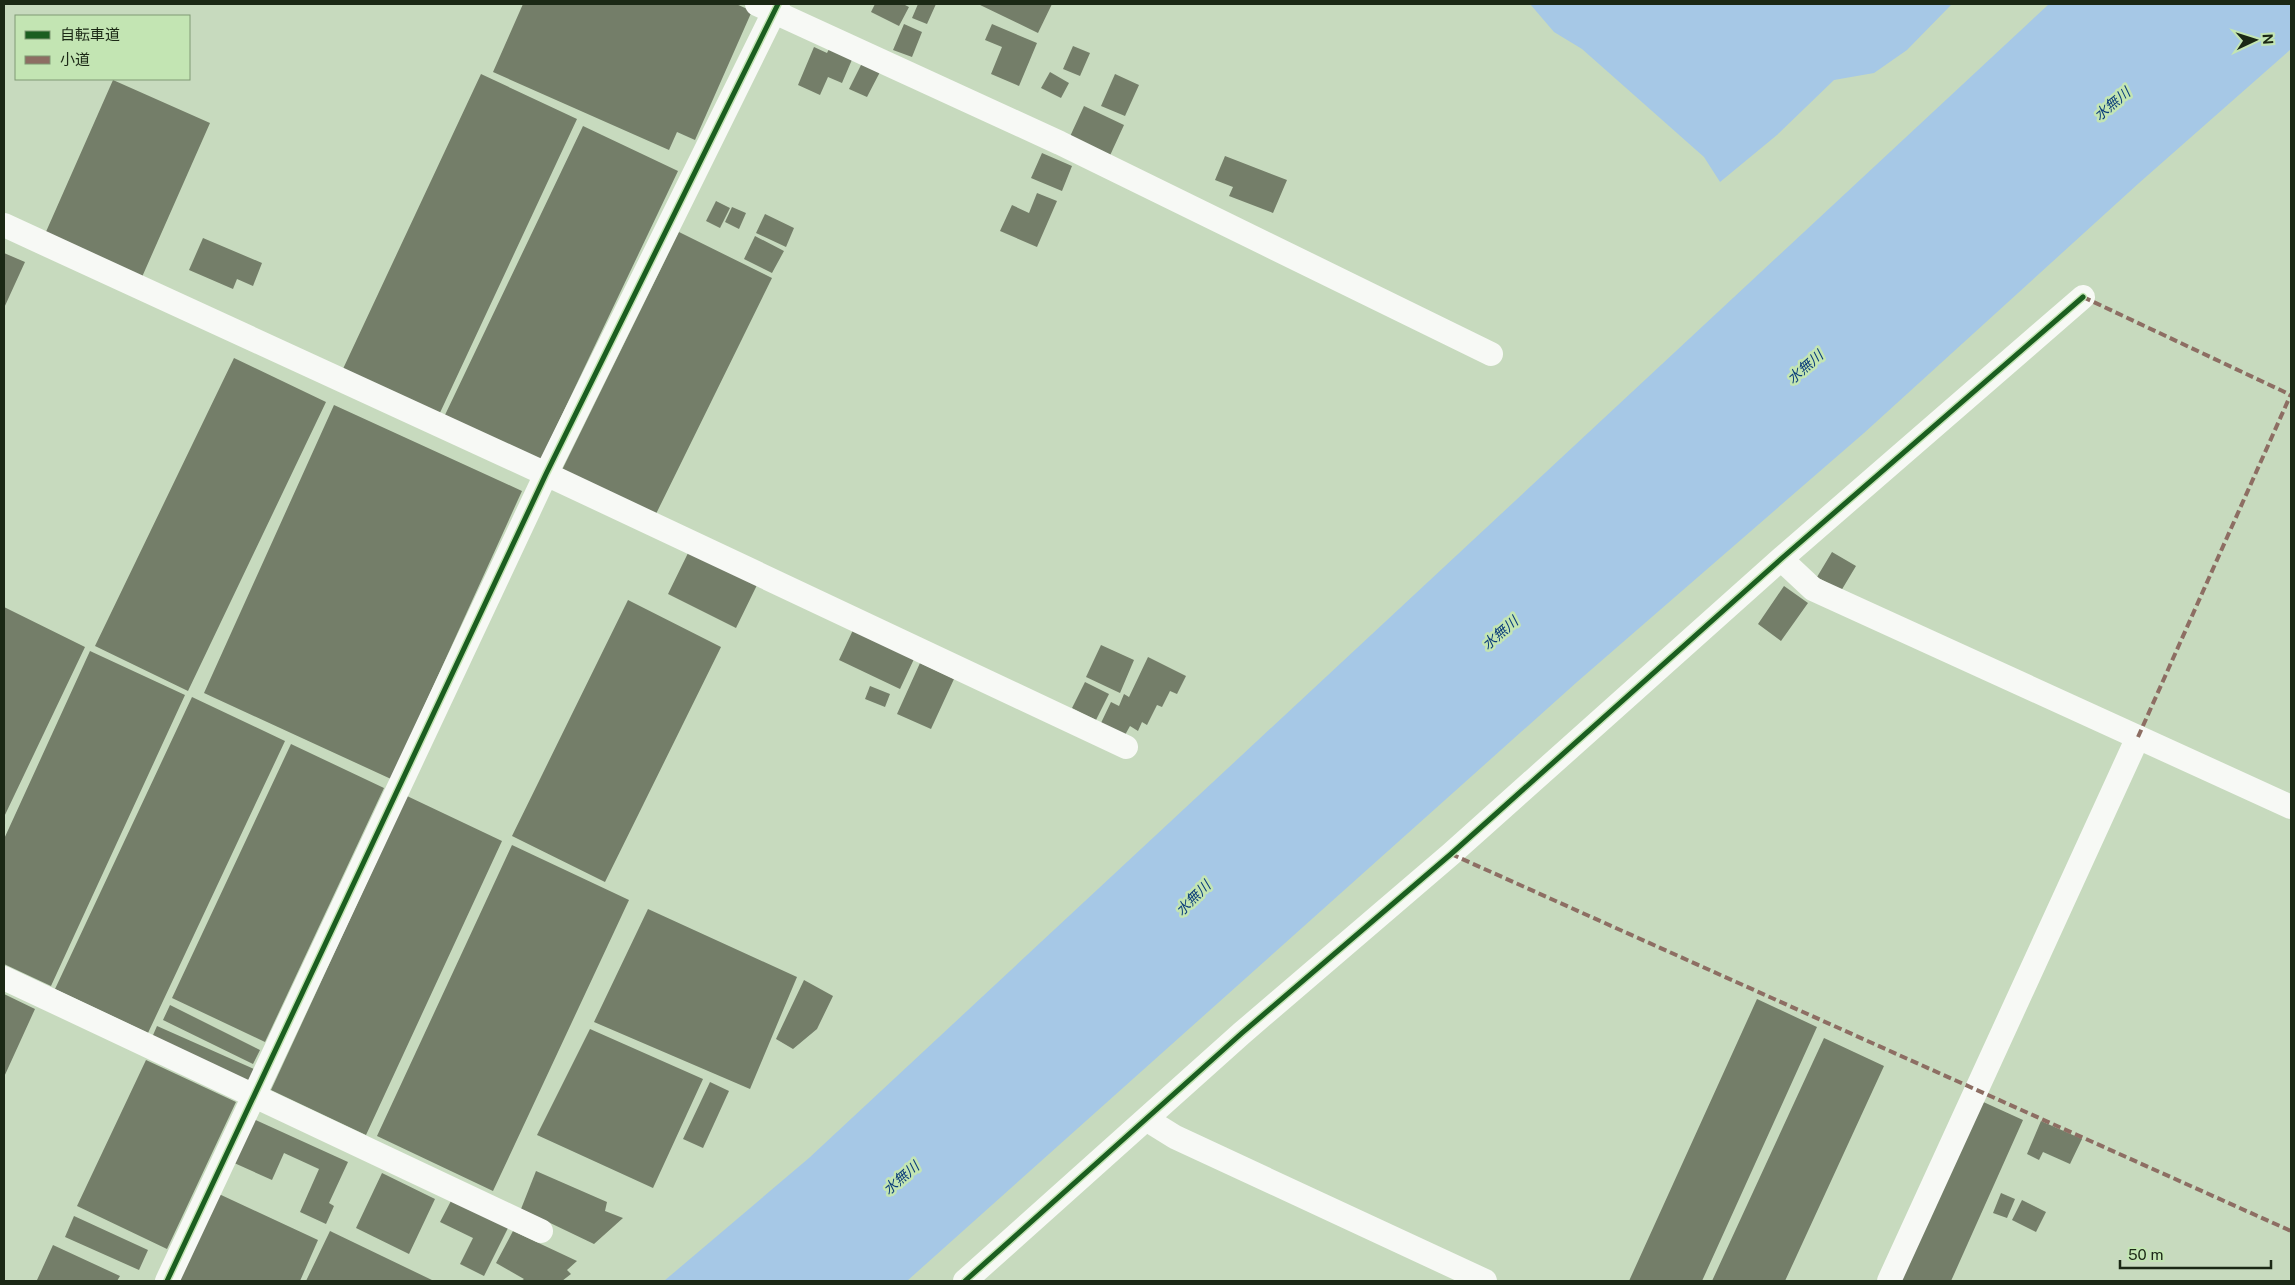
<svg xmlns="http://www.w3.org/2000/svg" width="2295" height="1285" viewBox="0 0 2295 1285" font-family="'Public Sans','Noto Sans JP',sans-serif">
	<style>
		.water { fill: #a6c8e6 }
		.building { fill: #747e69 }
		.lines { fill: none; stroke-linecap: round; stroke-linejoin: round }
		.street { stroke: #f7f9f5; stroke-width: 24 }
		.quiet { stroke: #8d6e63; stroke-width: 4; stroke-dasharray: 8 4; stroke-linecap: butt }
		.cycleway-casing { stroke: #c3e5b3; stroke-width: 8 }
		.cycleway { stroke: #1b5e20; stroke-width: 5 }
		.labels { text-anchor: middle; stroke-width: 5; stroke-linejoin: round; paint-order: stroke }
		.water-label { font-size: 14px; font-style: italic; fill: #0b3d79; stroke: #c3e5b3 }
	</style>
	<rect width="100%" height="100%" fill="#c7dabe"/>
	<path class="water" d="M1530 4H1952L1907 50 1874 73 1834 80 1777 135 1720 182 1704 157 1582 49 1554 32Z
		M2049 4H2291V49L2139 183 1864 433 1577 682 907 1281H664L809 1158Z"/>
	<path class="building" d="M523 4H736L752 11 695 140 677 132 669 150 493 72Z
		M875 4H903L909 7 899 26 871 12Z
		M918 4H936L927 24 912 18Z
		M978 4H1052L1038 33Z
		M904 24 922 32 912 57 893 50Z
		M992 24 1037 43 1019 86 991 74 1002 47 985 40Z
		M831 45 854 55 842 83 828 77 820 95 798 85 814 47 827 53Z
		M1073 46 1090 53 1080 76 1063 69Z
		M862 63 880 72 867 97 849 89Z
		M1050 72 1069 83 1061 98 1041 88Z
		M481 74 577 119 438 417 342 371Z
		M1115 74 1139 85 1125 116 1101 106Z
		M113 80 210 123 142 277 45 234Z
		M1084 106 1124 125 1107 162 1067 143Z
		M583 126 678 171 539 463 444 417Z
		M1042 153 1072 166 1062 191 1031 178Z
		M1225 156 1287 180 1273 213 1229 196 1233 187 1215 180Z
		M1037 193 1057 201 1037 247 1000 231 1012 205 1029 213Z
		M716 201 730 208 720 228 706 221Z
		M732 207 746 213 739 229 725 222Z
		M765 214 794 228 786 247 756 233Z
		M679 232 772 278 655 516 562 470Z
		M755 236 784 251 772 273 744 259Z
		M203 238 262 263 253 286 237 279 233 289 189 270Z
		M4 253 25 262 4 308Z
		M234 358 326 402 188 691 95 646Z
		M334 405 522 491 391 779 204 693Z
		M689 551 757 585 736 628 668 594Z
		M1832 552 1856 566 1841 591 1817 577Z
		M1784 586 1808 603 1781 641 1758 624Z
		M628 600 721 647 605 882 512 836Z
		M4 607 85 647 4 817Z
		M853 630 914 659 900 689 839 660Z
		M1101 645 1134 660 1120 693 1086 677Z
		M90 651 185 695 51 986 4 964V839Z
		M1148 657 1186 676 1177 694 1170 691 1162 707 1157 705 1147 725 1142 722 1138 731 1130 726 1125 735 1101 723 1111 702 1119 706 1124 694 1129 697Z
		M920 663 954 679 931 729 897 714Z
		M1085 682 1109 694 1096 720 1072 708Z
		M870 686 890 694 885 707 865 699Z
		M192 697 285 741 148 1033 55 989Z
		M291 744 384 788 265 1042 172 998Z
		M407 796 502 841 366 1135 271 1090Z
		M512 845 629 900 493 1191 377 1136Z
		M648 909 797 977 750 1089 594 1022Z
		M804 980 833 996 817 1029 793 1049 776 1039Z
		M4 994 35 1009 4 1077Z
		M1757 999 1817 1027 1702 1281H1629Z
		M170 1005 260 1050 253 1064 163 1020Z
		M157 1026 254 1069 247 1085 150 1042Z
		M590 1029 703 1079 653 1188 537 1135Z
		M1824 1038 1884 1066 1785 1281H1712Z
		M146 1060 236 1102 167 1249 77 1206Z
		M710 1082 729 1091 703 1148 683 1139Z
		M1979 1100 2023 1120 1951 1281H1897Z
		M251 1118 348 1162 329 1203 334 1206 326 1224 300 1212 319 1169 284 1153 272 1180 232 1162Z
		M2041 1121 2082 1139 2070 1164 2043 1152 2039 1160 2027 1154Z
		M536 1171 607 1202 605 1211 623 1218 594 1244 521 1209Z
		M382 1173 435 1199 409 1254 356 1228Z
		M2001 1193 2015 1199 2007 1218 1993 1213Z
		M219 1194 318 1240 300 1281H179Z
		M452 1199 508 1228 484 1276 460 1264 473 1238 440 1222Z
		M2022 1200 2046 1212 2036 1232 2012 1220Z
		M74 1216 148 1250 139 1270 65 1237Z
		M330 1231 434 1281H306Z
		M513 1231 577 1261 567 1270 571 1274 562 1281H521L524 1279 496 1263Z
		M53 1245 120 1276 117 1281 37 1280Z"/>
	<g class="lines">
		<path class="street" d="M757 4 1060 143 1491 354
			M4 225 546 474 1126 747
			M1781 559 1813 589 2291 807
			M4 978 541 1231
			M1146 1119 1175 1137 1485 1281
			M167 1281 546 474 778 4
			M965 1281 1242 1033 1451 854 1781 559 2083 297
			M1889 1281 2138 737"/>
		<path class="quiet" d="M2083 297 2291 395
			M2138 737 2291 394
			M1451 854 2291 1231"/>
		<defs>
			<path id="cycleway" d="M167 1281 546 474 778 4
				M965 1281 1242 1033 1451 854 1781 559 2083 297"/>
		</defs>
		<use href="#cycleway" class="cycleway-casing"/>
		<use href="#cycleway" class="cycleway"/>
	</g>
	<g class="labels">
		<g class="water-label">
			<text transform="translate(2112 104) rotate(-40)" y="5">水無川</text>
			<text transform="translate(1805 367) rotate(-41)" y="5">水無川</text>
			<text transform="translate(1500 633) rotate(-41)" y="5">水無川</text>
			<text transform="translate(1193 898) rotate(-45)" y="5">水無川</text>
			<text transform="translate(901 1178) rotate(-41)" y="5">水無川</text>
		</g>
	</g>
	<rect width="2295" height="1285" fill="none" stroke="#1b2815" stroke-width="10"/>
	<rect x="15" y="15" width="175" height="65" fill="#c3e5b3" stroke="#809974"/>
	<rect x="25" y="31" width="25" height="8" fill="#1b5e20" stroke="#809974"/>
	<text x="60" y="40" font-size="15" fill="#1b2815">自転車道</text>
	<rect x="25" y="56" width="25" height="8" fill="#8d6e63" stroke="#809974"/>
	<text x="60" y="65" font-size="15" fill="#1b2815">小道</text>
	<g transform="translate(2255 40) rotate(86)" stroke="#c3e5b3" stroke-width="4" paint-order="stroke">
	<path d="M0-4L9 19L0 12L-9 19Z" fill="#1b2815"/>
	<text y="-8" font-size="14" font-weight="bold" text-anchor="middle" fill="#1b2815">N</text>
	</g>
	<path d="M2120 1260v8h151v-8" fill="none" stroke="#1b2815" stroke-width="2.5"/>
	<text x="2128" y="1260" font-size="15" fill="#1b2815" stroke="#c3e5b3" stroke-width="4" paint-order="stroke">50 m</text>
</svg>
